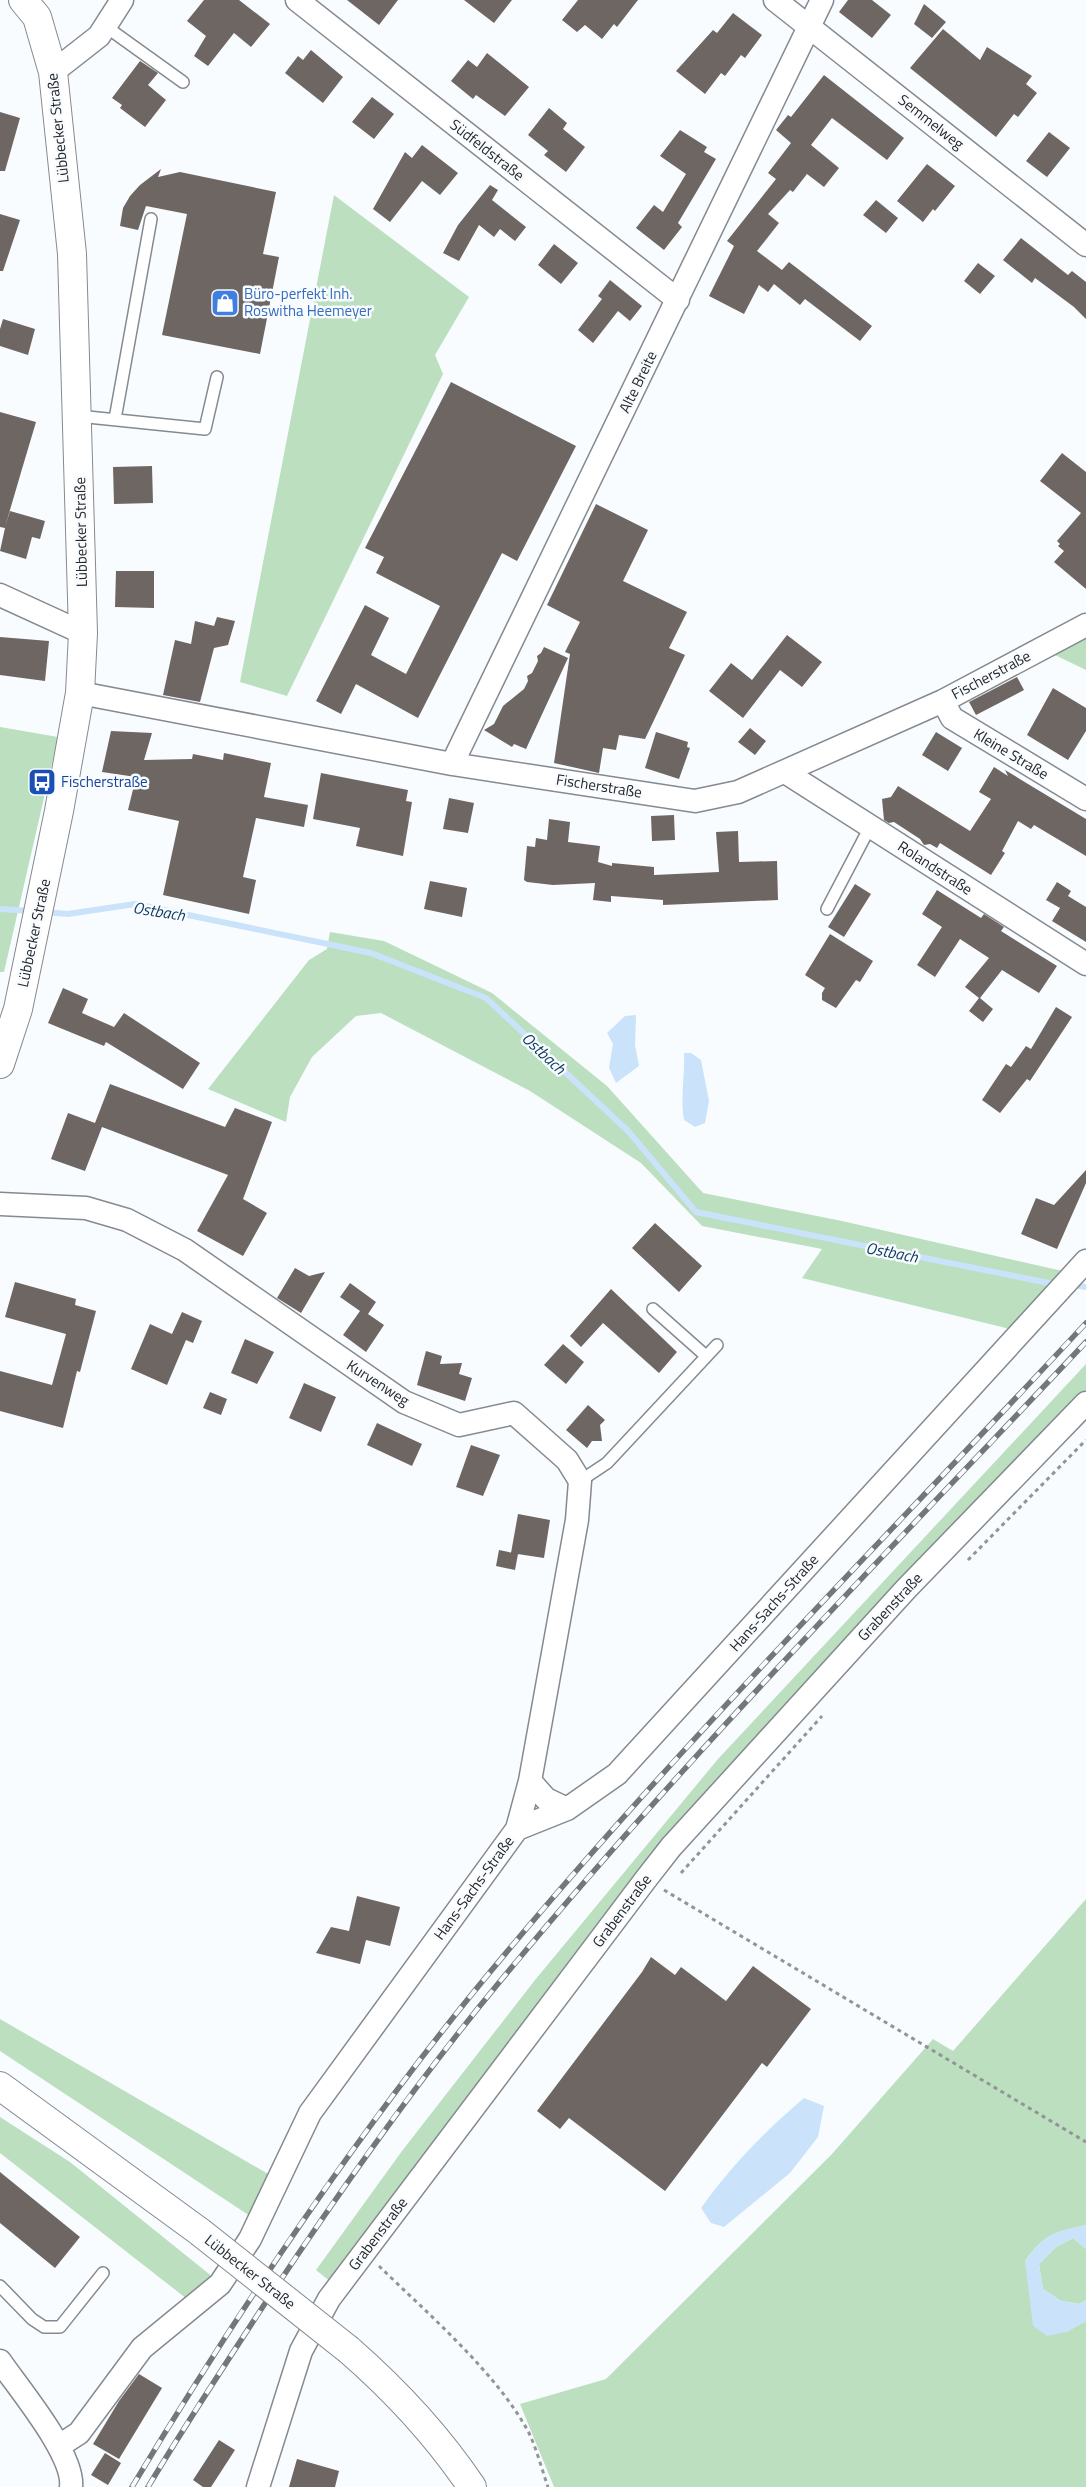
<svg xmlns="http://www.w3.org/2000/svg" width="1086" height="2487" viewBox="0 0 1086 2487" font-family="'Titillium Web',sans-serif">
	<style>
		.green { fill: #bbdfbf }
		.water { fill: #cae2fa }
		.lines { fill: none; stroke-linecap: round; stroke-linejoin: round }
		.stream { stroke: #cae2fa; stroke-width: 6 }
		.building { fill: #6e6663 }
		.service-casing { stroke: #858a91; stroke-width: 14 }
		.minor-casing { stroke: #858a91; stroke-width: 25 }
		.secondary-casing { stroke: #858a91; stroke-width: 30 }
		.path { stroke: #929497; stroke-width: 3; stroke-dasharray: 4 4; stroke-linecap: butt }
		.service { stroke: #fff; stroke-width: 11 }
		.minor { stroke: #fff; stroke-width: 22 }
		.secondary { stroke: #fff; stroke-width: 28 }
		.rail-casing { stroke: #74777a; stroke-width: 5.5 }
		.rail { stroke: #f9fcff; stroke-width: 4; stroke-dasharray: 11; stroke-linecap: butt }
		.secondary-bridge-casing { stroke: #858a91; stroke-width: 30; stroke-linecap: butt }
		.secondary-bridge { stroke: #fff; stroke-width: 28 }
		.labels { text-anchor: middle; stroke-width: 5; stroke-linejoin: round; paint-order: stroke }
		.street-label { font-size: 15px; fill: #25272a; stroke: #f9fcff }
		.shop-label { font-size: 15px; fill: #366cbe; stroke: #f9fcff; text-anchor: start }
		.transit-label { font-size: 15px; fill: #164399; stroke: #f9fcff; text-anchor: start }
		.water-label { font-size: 16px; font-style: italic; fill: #123d62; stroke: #f9fcff }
	</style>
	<rect width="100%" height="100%" fill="#f9fcff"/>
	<path class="green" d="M334 195 469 297 435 355 443 374 287 696 240 682Z
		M1086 639V670L1055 655Z
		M0 727 58 737 4 972H0Z
		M330 932 384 941 492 993 607 1086 703 1193 842 1221 1067 1272 1014 1330 802 1278 822 1249 702 1226 641 1163 530 1091 381 1013 356 1016 312 1057 290 1097 286 1122 208 1089 309 960 327 949Z
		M1086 1364V1390L1009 1467 644 1865 385 2206 332 2283 316 2270 402 2151 535 1980 718 1759Z
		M1086 1899V2225C1055 2232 1044 2234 1025 2261L1066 2332 1086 2321V2487H554L520 2404 606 2379 832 2154 933 2039 953 2051Z
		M0 2019 270 2175 250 2216 0 2051Z
		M0 2117 70 2162 214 2278 187 2299 0 2153Z
		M1073 2238 1086 2249V2300L1080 2304 1061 2301 1043 2289 1039 2264 1056 2247Z"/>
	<path class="water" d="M636 1015 635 1045 639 1066 616 1083 609 1068 613 1044 607 1033 625 1016Z
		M684 1053H691L701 1060 709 1101 705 1123 695 1127 684 1120C680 1097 685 1076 684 1053Z
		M804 2098 824 2106 818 2137 790 2173 724 2227 711 2223 701 2208C731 2166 765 2131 804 2098Z
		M1086 2225V2249L1073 2238 1056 2247 1039 2264 1043 2289 1061 2301 1080 2304 1086 2300V2321L1066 2332 1047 2336 1033 2326 1025 2261C1044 2234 1055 2231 1086 2225Z"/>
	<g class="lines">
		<path class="stream" d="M0 909 31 911
			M44 912 68 914 135 904 371 953 486 998 628 1131 696 1212 1049 1283
			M1079 1286 1086 1287"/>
	</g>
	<path class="building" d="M204 0H239L270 24 251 47 234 33 208 66 194 56 206 36 187 21Z
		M347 0H398L379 25Z
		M464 0H512L494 23Z
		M578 0H638L617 27 614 24 602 39 585 25 577 32 562 20Z
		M848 0H872L891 15 872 38 839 12Z
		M924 4 946 22 932 38 914 24Z
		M733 13 762 35 745 58 741 55 725 76 721 73 705 94 676 71 713 30 717 33Z
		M943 29 980 60 987 47 1032 76 1026 84 1037 93 1018 117 1014 114 996 137 910 68Z
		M311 50 343 77 323 103 285 73 298 56 303 60Z
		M487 53 529 87 505 116 476 95 473 99 451 81 468 60 477 67Z
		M140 61 158 73 148 85 166 100 145 127 120 108 122 105 112 98Z
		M824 75 904 138 887 160 832 118 811 145 839 168 824 187 807 174 793 192 790 190 768 214 779 223 757 251 782 270 789 262 872 326 860 341 805 299 800 305 774 284 768 292 759 285 744 314 709 296 734 246 727 241 776 179 768 173 791 143 776 130 788 115 791 117Z
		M372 97 394 114 374 139 352 122Z
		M549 108 567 123 563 129 585 147 566 172 544 155 548 151 528 135Z
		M0 112 20 118 5 171H0Z
		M680 130 707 147 704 152 716 159 678 223 682 227 664 250 636 228 654 205 663 212 686 174 660 156Z
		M1049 132 1070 148 1047 177 1026 161Z
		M422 145 458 173 440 195 422 181 390 222 373 209 405 152 412 158Z
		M927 164 955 186 935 211 933 209 923 222 897 201Z
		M161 169 158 177 180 172 276 192 263 254 279 257 260 354 162 335 187 214 146 206 138 230 120 226 123 208 130 196 140 185Z
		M490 185 498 190 492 200 526 227 515 241 500 229 494 237 479 225 459 261 443 253 458 225Z
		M876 200 898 218 886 233 863 215Z
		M0 214 20 220 3 271H0Z
		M1021 238 1068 275 1072 271 1086 282V319L1074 307 1035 278 1032 283 1003 260Z
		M554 244 578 263 561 284 538 265Z
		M978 263 995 276 980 294 964 281Z
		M610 280 642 306 630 321 618 311 593 343 578 330 602 299 598 296Z
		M3 319 35 329 28 355 0 346V329Z
		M451 382 576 446 517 561 502 553 418 718 356 684 341 714 316 701 365 605 389 618 371 655 406 674 440 606 376 573 384 557 365 548Z
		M0 412 36 422 22 469 5 527 10 511 45 521 40 539 32 537 26 559 0 551 5 528 0 527Z
		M1062 453 1086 472V589L1054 562 1064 551 1058 546 1060 544 1057 541 1081 513 1040 481Z
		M152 466 153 503 114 504 113 467Z
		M596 504 648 530 623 581 687 612 669 648 685 655 645 739 619 735 616 750 603 748 599 773 554 763 570 654 565 652 580 622 547 605Z
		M116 571H154V608L115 607Z
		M217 617 235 621 228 645 214 648 200 702 163 695 175 640 191 644 195 621 214 626Z
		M787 635 822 662 802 687 780 670 743 718 709 691 731 663 752 680Z
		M0 637 49 641 45 681 0 675Z
		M544 647 568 658 526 749 514 744 512 747 484 730 494 724 503 706 524 689 528 681 527 676 532 673 538 661 537 656 541 653Z
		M1017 677 1024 690 976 715 969 702Z
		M1053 688 1086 708V731L1068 760 1027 735Z
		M750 728 766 741 755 755 738 742Z
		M111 731 152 733 144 760 192 759 193 754 223 760 224 753 271 763 264 797 308 805 304 827 256 818 243 877 256 880 249 914 163 895 179 821 128 810 136 777 102 772Z
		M656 732 688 742 687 747 690 748 679 779 645 768Z
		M936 732 962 748 948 771 922 755Z
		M994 767 1008 776 1005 770 1086 819V856L1034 825 1031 829 1018 821 1002 851 1005 853 991 875 940 843 937 848 930 844 924 845 920 839 894 822 889 823 884 820 882 799 891 797 898 786 970 831 991 799 979 792Z
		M321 773 408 790 406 801 412 802 403 856 356 846 360 828 313 819Z
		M449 798 474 803 468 833 443 829Z
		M674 815 675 840 652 841 651 816Z
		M549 819 570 822 568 842 600 846 598 862 612 866V863L654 867V875L719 872 716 832 738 831 739 862 777 861 778 900 663 905V900L611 896V902L593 900 595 883 553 885 527 882 524 880 527 846 535 847 536 838 547 840Z
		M430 881 467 888 462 917 424 909Z
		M1057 882 1071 891 1068 896 1086 907V942L1052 921 1060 908 1046 900Z
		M855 884 871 894 844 937 828 927Z
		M937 890 981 918 984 914 1004 927 1001 931 1057 966 1039 993 1002 970 980 998 993 1009 983 1022 969 1011 979 998 965 987 989 958 960 939 935 977 917 965 942 927 922 914Z
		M830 934 873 961 860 982 856 980 836 1008 822 1000V993L825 988 805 975Z
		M63 988 88 999 82 1013 114 1027 124 1013 200 1063 183 1089 106 1042 104 1046 48 1023Z
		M1056 1007 1072 1017 1030 1081 1027 1079 1000 1113 982 1100 1006 1064 1011 1067 1026 1046 1031 1049Z
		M110 1084 225 1127 235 1108 272 1122 243 1199 267 1213 243 1256 197 1231 228 1175 102 1127 85 1171 51 1159 68 1113 95 1123Z
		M1086 1170V1183L1057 1249 1021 1234 1036 1198 1054 1205Z
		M655 1223 702 1266 679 1292 632 1248Z
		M295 1268 309 1276 325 1272 301 1313 277 1298Z
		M15 1282 76 1299 75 1305 96 1311 80 1372 77 1371 63 1428 0 1411V1371L52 1385 66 1334 5 1317Z
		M350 1283 376 1302 368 1314 384 1325 366 1352 343 1335 360 1311 340 1297Z
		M611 1289 677 1352 659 1373 603 1323 581 1347 570 1336Z
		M182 1312 202 1321 193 1343 186 1340 167 1385 131 1369 150 1324 172 1334Z
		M245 1339 274 1352 257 1384 231 1373Z
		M563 1344 584 1362 566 1384 544 1365Z
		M426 1351 442 1356 440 1364 462 1363 459 1374 472 1378 465 1401 417 1385Z
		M304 1383 336 1397 321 1432 289 1418Z
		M210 1392 227 1399 221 1415 203 1408Z
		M588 1405 605 1420 600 1425 602 1441H592L587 1448 566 1430Z
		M377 1423 422 1444 412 1466 367 1445Z
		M471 1445 500 1455 483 1496 456 1487Z
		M518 1514 550 1520 544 1558 511 1553Z
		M499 1550 518 1554 515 1570 496 1566Z
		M357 1896 400 1907 390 1946 366 1940 360 1964 316 1953 331 1927 349 1931Z
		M651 1957 675 1975 681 1967 726 2001 753 1966 811 2009 767 2067 762 2063 665 2191 569 2118 560 2129 537 2111 642 1972Z
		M0 2172 80 2237 55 2268 0 2223Z
		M139 2374 162 2388 119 2459 93 2444 119 2401Z
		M219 2440 235 2450 211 2487H203L193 2480Z
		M105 2453 121 2463 108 2485 91 2475Z
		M297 2459 339 2471 335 2487H289Z"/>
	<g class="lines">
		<defs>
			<path id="service" d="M105 26 183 82
				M78 416 205 429 217 377
				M115 419 151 219
				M827 909 870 827
				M653 1309 706 1356
				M580 1481 607 1463 717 1345
				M0 2286 32 2319 44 2327H60L103 2273"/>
			<path id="minor" d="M297 0 678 300
				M775 0 1086 245
				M53 72 99 36 122 0
				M0 595 83 633
				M80 693 452 764 695 801 738 792 943 701 1086 625
				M943 701 952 718 1086 799
				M452 764 822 0
				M785 772 1086 964
				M0 1204 86 1208 127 1220 185 1250 404 1402 459 1425 514 1413 567 1460 580 1481 577 1520 530 1781 517 1829
				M530 1781 546 1799 567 1809
				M0 2361C19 2389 75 2455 71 2487
				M59 2446 79 2433 142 2348 220 2284 250 2239 310 2113 517 1829 567 1809 617 1774 1086 1261
				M258 2487 301 2351 329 2299 646 1879 671 1847 906 1589 1086 1403"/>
			<path id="secondary" d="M0 1064 18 1009 59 811 80 693 83 633 72 254 53 72 37 17 23 0
				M0 2086 200 2232
				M349 2350C396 2391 437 2435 472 2487"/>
		</defs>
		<use href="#service" class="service-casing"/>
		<use href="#minor" class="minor-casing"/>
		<use href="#secondary" class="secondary-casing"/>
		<path class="path" d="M968 1560 1086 1440
			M681 1873 822 1716
			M664 1890 1086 2142
			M379 2266C428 2314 497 2373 529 2433 537 2450 542 2470 548 2487"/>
		<use href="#service" class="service"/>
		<use href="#minor" class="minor"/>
		<use href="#secondary" class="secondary"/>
		<defs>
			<path id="rail" d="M132 2487C235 2316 346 2149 472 1994 664 1759 880 1545 1086 1323
				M148 2487C184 2427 222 2369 260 2311 334 2199 411 2089 497 1985 682 1761 887 1553 1086 1342"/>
		</defs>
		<use href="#rail" class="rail-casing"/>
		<use href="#rail" class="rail"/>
		<defs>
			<path id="secondary-bridge" d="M200 2232 349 2350"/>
		</defs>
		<use href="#secondary-bridge" class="secondary-bridge-casing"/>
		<use href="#secondary-bridge" class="secondary-bridge"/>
	</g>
	<defs>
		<symbol id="shop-square" viewBox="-11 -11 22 22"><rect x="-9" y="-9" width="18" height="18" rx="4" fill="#3f7fe0" stroke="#f9fcff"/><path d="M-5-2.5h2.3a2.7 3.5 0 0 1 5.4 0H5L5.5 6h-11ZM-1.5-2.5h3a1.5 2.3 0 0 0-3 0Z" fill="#fff"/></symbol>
		<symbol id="bus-square" viewBox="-11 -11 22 22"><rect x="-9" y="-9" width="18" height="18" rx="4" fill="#1a4fb4" stroke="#f9fcff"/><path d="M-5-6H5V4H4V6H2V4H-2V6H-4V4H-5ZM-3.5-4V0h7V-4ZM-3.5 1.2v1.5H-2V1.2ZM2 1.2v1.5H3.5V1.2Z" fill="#fff"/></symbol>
	</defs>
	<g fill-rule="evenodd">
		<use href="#shop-square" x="209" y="287" width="32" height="32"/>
		<use href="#bus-square" x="26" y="766" width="32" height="32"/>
	</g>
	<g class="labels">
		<g class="street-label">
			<text transform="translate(931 122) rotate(38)" y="5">Semmelweg</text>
			<text transform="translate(58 128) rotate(-96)" y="5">Lübbecker Straße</text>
			<text transform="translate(487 150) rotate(38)" y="5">Südfeldstraße</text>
			<text transform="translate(638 382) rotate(-64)" y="5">Alte Breite</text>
			<text transform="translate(81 532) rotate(-91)" y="5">Lübbecker Straße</text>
			<text transform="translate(991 675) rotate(-28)" y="5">Fischerstraße</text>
			<text transform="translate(1011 754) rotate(31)" y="5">Kleine Straße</text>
			<text transform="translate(599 786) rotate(9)" y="5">Fischerstraße</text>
			<text transform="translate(935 868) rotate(33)" y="5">Rolandstraße</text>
			<text transform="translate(34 933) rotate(-78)" y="5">Lübbecker Straße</text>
			<text transform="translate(378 1383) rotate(33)" y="5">Kurvenweg</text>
			<text transform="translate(774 1603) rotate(-48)" y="5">Hans-Sachs-Straße</text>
			<text transform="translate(890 1607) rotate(-47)" y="5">Grabenstraße</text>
			<text transform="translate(474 1888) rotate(-54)" y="5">Hans-Sachs-Straße</text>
			<text transform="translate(622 1911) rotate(-53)" y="5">Grabenstraße</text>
			<text transform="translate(378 2234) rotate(-53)" y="5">Grabenstraße</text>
			<text transform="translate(250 2272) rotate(38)" y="5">Lübbecker Straße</text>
		</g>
		<g class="shop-label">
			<text x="244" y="299">Büro-perfekt Inh.<tspan x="244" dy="17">Roswitha Heemeyer</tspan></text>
		</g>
		<g class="transit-label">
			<text x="61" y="787">Fischerstraße</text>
		</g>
		<g class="water-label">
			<text transform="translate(159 911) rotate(9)" y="6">Ostbach</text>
			<text transform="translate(544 1053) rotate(43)" y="6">Ostbach</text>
			<text transform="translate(892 1252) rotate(11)" y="6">Ostbach</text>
		</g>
	</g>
</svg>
